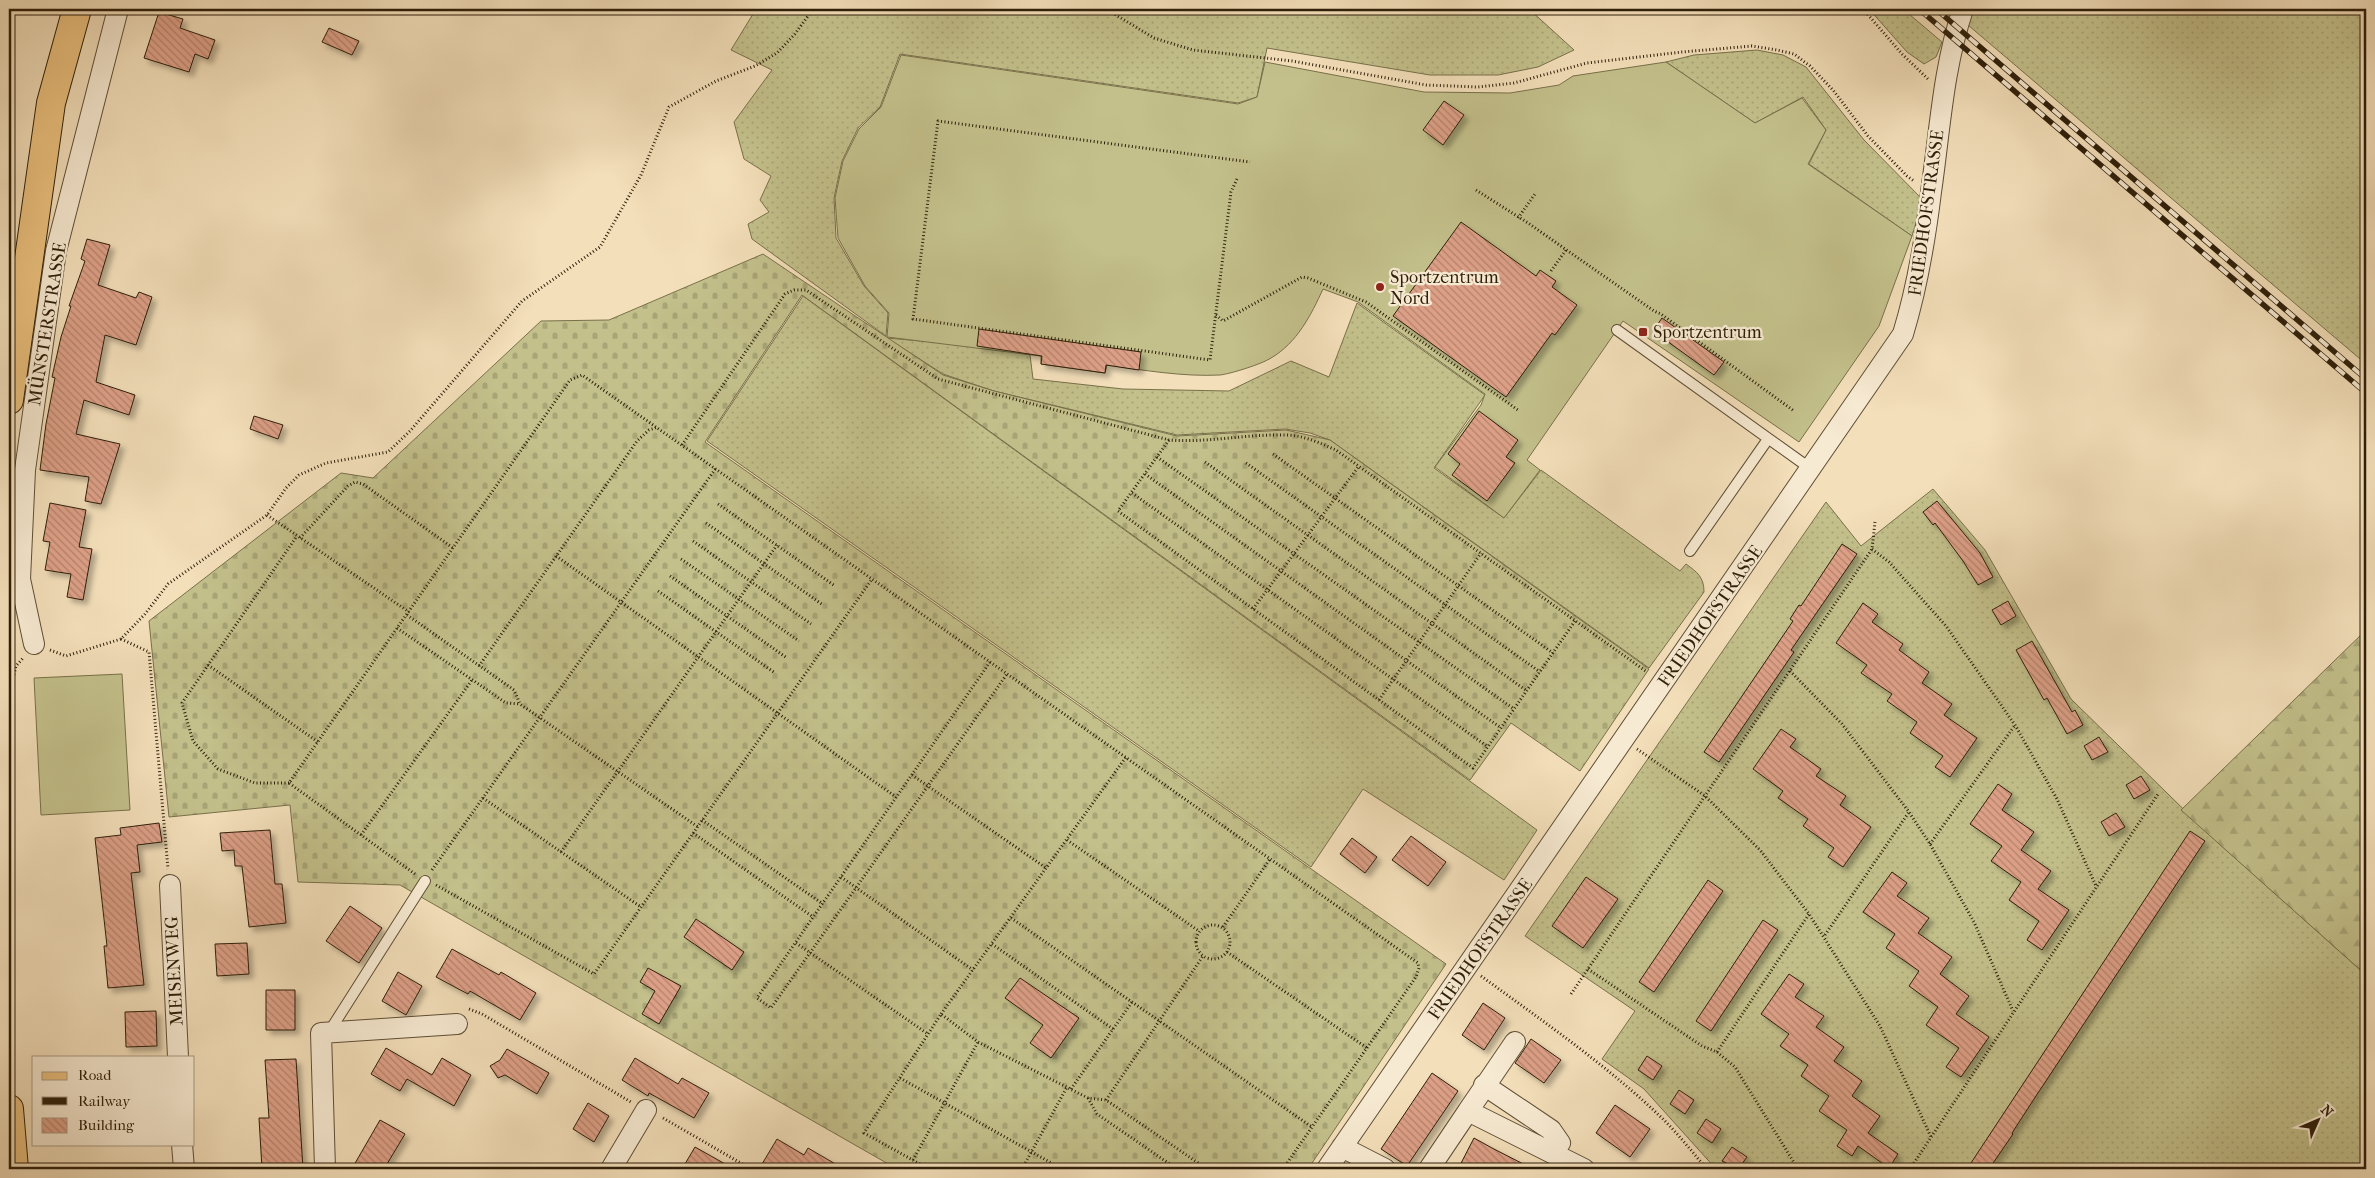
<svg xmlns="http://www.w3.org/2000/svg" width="2375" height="1178" viewBox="0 0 2375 1178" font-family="'IM FELL French Canon',serif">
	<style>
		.grass { fill: url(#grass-dots); stroke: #78704a }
		.forest { fill: url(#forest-firs); stroke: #78704a }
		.cemetery { fill: url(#cemetery-stones); stroke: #78704a }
		.pitch { fill: #c3c08b; stroke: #78704a }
		.building { fill: url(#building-back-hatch); stroke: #2e1f0a; filter: url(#shadow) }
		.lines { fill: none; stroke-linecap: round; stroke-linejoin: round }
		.lane-casing { stroke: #5f4f36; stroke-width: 12 }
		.street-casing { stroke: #5f4f36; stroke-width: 22 }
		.primary-casing { stroke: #2e1f0a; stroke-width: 30 }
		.path { stroke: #2e1f0a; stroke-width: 3; stroke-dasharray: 1 2.5; stroke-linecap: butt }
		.lane { stroke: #f7ead2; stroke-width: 10 }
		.street { stroke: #f7ead2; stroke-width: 20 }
		.primary { stroke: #eac07d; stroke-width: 28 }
		.rail-casing { stroke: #2e1f0a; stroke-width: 5.5 }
		.rail { stroke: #f7ead2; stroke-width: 4; stroke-dasharray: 11; stroke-linecap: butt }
		.poi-dot { fill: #8f2418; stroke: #f7ead2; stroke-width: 2 }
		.labels { text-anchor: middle; stroke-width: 4.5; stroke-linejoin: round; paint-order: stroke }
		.street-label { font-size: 18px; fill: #2e1f0a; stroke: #f7ead2 }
		.poi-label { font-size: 18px; fill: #2e1f0a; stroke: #f7ead2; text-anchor: start }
	</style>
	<defs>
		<pattern id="grass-dots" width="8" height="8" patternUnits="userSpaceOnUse" patternTransform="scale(1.25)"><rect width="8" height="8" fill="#c3c08b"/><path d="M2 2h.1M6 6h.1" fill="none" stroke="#a8a577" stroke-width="1.8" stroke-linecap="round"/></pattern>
		<pattern id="forest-firs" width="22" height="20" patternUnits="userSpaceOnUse" patternTransform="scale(1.25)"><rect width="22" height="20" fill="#c3c08b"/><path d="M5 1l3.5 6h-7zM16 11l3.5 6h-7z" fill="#a8a577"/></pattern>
		<pattern id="cemetery-stones" width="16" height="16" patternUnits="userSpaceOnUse" patternTransform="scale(1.25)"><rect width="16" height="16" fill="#c3c08b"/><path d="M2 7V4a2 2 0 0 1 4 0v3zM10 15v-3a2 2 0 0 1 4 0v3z" fill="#a8a577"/></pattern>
		<pattern id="building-back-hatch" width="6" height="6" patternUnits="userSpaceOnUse" patternTransform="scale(1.25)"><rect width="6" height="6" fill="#dda087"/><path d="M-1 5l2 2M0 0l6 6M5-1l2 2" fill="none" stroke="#b4826d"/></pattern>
		<filter id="shadow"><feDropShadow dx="4.5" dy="4.5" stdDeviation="2.5" flood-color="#0004"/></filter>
	</defs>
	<rect width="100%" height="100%" fill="#f3dfba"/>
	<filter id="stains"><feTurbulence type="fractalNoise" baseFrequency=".004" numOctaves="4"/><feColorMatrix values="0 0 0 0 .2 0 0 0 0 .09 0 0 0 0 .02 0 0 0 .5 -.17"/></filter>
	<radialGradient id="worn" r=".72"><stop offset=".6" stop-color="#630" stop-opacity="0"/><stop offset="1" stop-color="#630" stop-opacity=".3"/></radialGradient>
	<path class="grass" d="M756 9H1529L1574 50 1538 67 1498 75H1430L1267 48 1257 97 1238 103 900 54 880 107 858 128 842 161 834 198 836 238 864 286 888 313 886 336 752 239 748 224 769 212 760 200 771 176 744 159 734 122 772 70 731 50Z
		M1869 9H1903L1942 42 1936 57 1924 64 1907 52Z
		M1973 9H2366V364L1968 25Z
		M1757 50 1783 55 1806 67 1864 140 1923 200 1912 236 1809 164 1826 130 1803 97 1755 123 1666 62 1694 55Z
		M803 296 1537 830 1504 880 1363 789 1311 867 707 441Z
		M1357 303 1485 395 1434 468 1504 518 1541 470 1680 571 1686 564C1697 572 1704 577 1704 592L1649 668 1330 440 1310 433 1285 429 1177 435 994 391 943 374 887 338 977 346 1030 355 1033 379 1123 389 1229 391 1291 361 1329 377Z
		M1933 489 1985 550 2071 699 2215 840 2366 975V1169H1716L1644 1089 1602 1059 1635 1011 1525 936 1826 502 1861 546Z"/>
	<path class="forest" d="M2366 630V975L2181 810Z"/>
	<path class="cemetery" d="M763 254 943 375 994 391 1177 436 1286 430 1330 440 1649 669 1580 771 1511 723 1470 780 802 295 705 442 1446 964 1308 1169H897L400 885 298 882 290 805 169 817 149 621 341 473 373 478 541 321 609 320Z"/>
	<path class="pitch" d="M901 55 1238 104 1257 97 1265 62 1424 92 1510 93 1559 85 1573 76 1666 62 1755 123 1802 98 1826 130 1808 164 1912 236 1879 326 1799 442 1623 321 1527 460 1540 470 1504 518 1435 467 1481 405 1485 394 1358 302 1323 289C1311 315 1297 343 1271 358 1262 364 1230 374 1220 375 1184 377 1142 370 1107 365L1105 373 1041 364V356L887 337 889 313 865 286 838 238 835 198 843 161 859 129 881 107Z
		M122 674 130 810 41 815 34 678Z"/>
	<path class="building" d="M159 12 183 19 180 28 215 40 208 59 195 54 189 72 144 58Z
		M329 28 359 41 352 55 322 42Z
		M1444 101 1464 115 1443 145 1423 130Z
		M1461 222 1536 276 1540 270 1556 281 1552 287 1577 305 1555 335 1552 333 1506 397 1393 316Z
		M87 239 110 245 98 285 136 298 139 292 152 297 136 345 105 335 96 382 135 395 129 415 84 400 76 434 120 444 101 504 85 501 89 477 40 470 46 424 55 378 52 377 61 337 71 306H69L85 261 81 259Z
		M1662 318 1724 362 1714 375 1653 331Z
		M979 329 1141 352 1139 370 1106 365 1105 373 1041 364 1042 356 977 346Z
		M1479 411 1518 440 1506 457 1515 463 1487 501 1452 475 1460 464 1448 454Z
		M254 416 283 425 278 439 250 429Z
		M1937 501 1980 553 1993 577 1978 585 1963 561 1935 523 1933 525 1923 512Z
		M50 503 86 510 79 547 92 549 83 600 67 597 71 574 45 570 50 542 43 541Z
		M1842 544 1857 554 1791 650 1794 652 1719 762 1704 752 1793 621 1790 619 1799 605 1801 606Z
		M2008 601 2016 616 2001 625 1992 610Z
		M1863 603 1878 614 1872 622 1903 644 1899 650 1929 672 1922 683 1952 704 1944 715 1977 738 1950 777 1935 767 1943 756 1910 733 1917 722 1887 701 1892 694 1861 673 1867 665 1836 643Z
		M2032 641 2072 712 2075 710 2083 725 2067 734 2047 698 2044 700 2016 650Z
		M1781 729 1796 739 1790 747 1821 769 1816 776 1846 796 1840 805 1871 827 1843 867 1828 857 1834 848 1803 826 1808 819 1778 798 1783 791 1753 769Z
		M2099 737 2108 752 2092 760 2084 746Z
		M2141 776 2150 790 2134 799 2126 785Z
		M1998 784 2012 794 2002 810 2034 832 2021 850 2051 871 2038 889 2069 910 2042 950 2027 940 2039 921 2009 900 2021 882 1991 861 2002 846 1970 824Z
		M2116 813 2125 827 2109 836 2101 822Z
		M159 823 162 842 137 845 140 872 131 873 144 985 108 988 104 946H107L95 838 121 835 120 828Z
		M270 830 275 884H282L286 923 249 927 242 866H235L234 850 222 851 220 833Z
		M2190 831 2205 841 2034 1099 2012 1133 2013 1134 1989 1169H1967Z
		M1411 836 1446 862 1428 886 1392 860Z
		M1352 838 1377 857 1365 873 1340 854Z
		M1892 872 1907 883 1897 896 1929 918 1918 933 1952 957 1940 974 1969 996 1956 1014 1989 1037 1961 1077 1946 1067 1959 1048 1926 1025 1938 1007 1909 986 1919 971 1886 948 1895 934 1863 912Z
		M1586 877 1618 899 1583 948 1552 926Z
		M1708 880 1723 891 1654 992 1639 982Z
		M350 906 382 928 359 963 326 941Z
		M696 919 744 952 732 970 684 937Z
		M1763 920 1778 930 1711 1031 1696 1021Z
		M247 943 249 974 217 976 215 944Z
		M452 949 499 975 501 972 536 993 520 1020 470 991 468 994 436 977Z
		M648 968 681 986 659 1024 642 1014 655 991 640 982Z
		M398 972 422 986 406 1015 382 1001Z
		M1789 974 1804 984 1795 997 1824 1016 1816 1027 1844 1047 1834 1061 1862 1081 1852 1096 1880 1116 1868 1133 1898 1154 1889 1168 1858 1146 1852 1156 1837 1146 1847 1130 1819 1111 1829 1096 1801 1076 1808 1065 1780 1046 1789 1034 1761 1014Z
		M1020 978 1079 1018 1051 1058 1030 1043 1043 1025 1005 998Z
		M266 990H295V1030H266Z
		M1483 1003 1505 1018 1484 1050 1462 1035Z
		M156 1011 157 1046 126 1047 125 1012Z
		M1531 1039 1561 1060 1544 1083 1515 1063Z
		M386 1048 432 1075 442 1058 471 1075 454 1106 407 1079 400 1091 371 1074Z
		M507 1049 549 1073 537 1094 505 1075 498 1078 490 1066 500 1060Z
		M1647 1056 1662 1066 1653 1080 1638 1070Z
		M635 1058 678 1084 682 1078 709 1093 694 1118 649 1093 648 1096 622 1080Z
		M296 1059 303 1169H262L259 1118H269L265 1060Z
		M1432 1073 1458 1091 1407 1166 1381 1149Z
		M1679 1090 1694 1100 1685 1114 1670 1104Z
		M588 1103 609 1116 594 1142 573 1129Z
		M1615 1105 1650 1129 1630 1157 1596 1133Z
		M1706 1119 1721 1129 1712 1143 1697 1133Z
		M380 1120 405 1134 384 1169H362L354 1165Z
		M1474 1138 1492 1148 1533 1169H1458Z
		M777 1139 804 1155 808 1148 844 1169H759Z
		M695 1147 734 1169H682Z
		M1732 1147 1747 1157 1738 1169 1722 1161Z"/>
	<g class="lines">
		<defs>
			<path id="lane" d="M1617 330 1811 469
				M1690 551 1768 439
				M329 1032 425 881"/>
			<path id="street" d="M34 644 20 579 25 470 56 251 118 9
				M170 885 178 1057
				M1484 1085 1551 1130 1560 1143 1553 1153
				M1468 1111 1515 1042
				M182 1144 184 1169
				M1342 1147 1385 1169
				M325 1169 321 1033 457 1024
				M611 1169 646 1110
				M1327 1169 1903 334C1917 288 1925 241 1931 192 1940 130 1943 69 1963 9
				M1429 1169 1468 1111 1584 1169"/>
			<path id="primary" d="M9 400 51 103 77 9
				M9 1109 14 1169"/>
		</defs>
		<use href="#lane" class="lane-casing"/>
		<use href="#street" class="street-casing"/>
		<use href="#primary" class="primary-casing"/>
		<path class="path" d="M1106 9 1154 38 1193 50 1292 61 1426 85 1478 87 1514 83 1587 63 1682 52 1752 46 1777 50 1794 54 1810 66 1833 90 1868 136 1907 176 1914 181
			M1863 9 1902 54 1928 79
			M1237 179 1231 192 1210 360 913 319 938 121 1250 162
			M1476 190 1528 223 1654 311 1661 314 1794 411
			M1518 218 1535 194
			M1551 271 1566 250
			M1216 315 1223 321 1302 277 1308 278 1366 302 1518 410
			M1169 440 1118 511 1473 768 1575 621
			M682 445 785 294 794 290H806L938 379 1169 440C1208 443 1246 434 1285 435 1303 435 1320 443 1336 450L1647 672
			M1273 454 1553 653
			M1157 457 1514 709
			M1205 462 1527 691
			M1246 463 1540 672
			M1145 474 1501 728
			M1132 493 1488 747
			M718 504 835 586
			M267 515 409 612
			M706 523 823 605
			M300 538 348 486 355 482 363 484 453 548
			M693 541 811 624
			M1872 549 1889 562 1946 626 2015 725 2057 799 2096 886
			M556 556 896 797
			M681 559 799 641
			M670 576 787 658
			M658 591 775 673
			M1253 609 1359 466
			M407 615 514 690 520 704 698 827
			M397 628 506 703 520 704
			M121 639 149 652 168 869
			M50 650 66 656 121 639 145 614 168 584 267 515 286 488 299 475 326 463 388 452 410 431 522 301 600 247 641 175 669 107 716 81 755 66 777 53 795 34 813 9
			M990 662 757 998 771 1008 1007 674
			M208 665 318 742
			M479 666 637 441 649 430 658 427
			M1790 671 1842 724 1909 812 1930 844 1974 922 2013 1011
			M9 695 16 666 24 657
			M1379 700 1481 553
			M1637 749 1705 796 1760 850 1809 914 1880 1026 1931 1137
			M912 775 1046 868
			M289 783H255L218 769 193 741 182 703 297 536
			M483 798 641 907
			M702 820 823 904
			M693 833 813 917
			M361 835 472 680
			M1067 840 1199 931
			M1930 844 2015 725
			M561 852 777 545
			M432 870 716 468
			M415 874 289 783 570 380 582 375 1418 963 1419 968 1416 977 1283 1169
			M841 877 973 970
			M436 885 594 974 872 579
			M1011 918 1312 1127
			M1196 942a17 17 0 1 1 34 0a17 17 0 1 1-34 0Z
			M1223 927 1270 859
			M1825 935 1909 812
			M796 943 928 1034
			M992 944 1113 1029
			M1227 952 1367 1048
			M1588 969 1702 1046 1717 1052 1735 1067 1798 1169
			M1481 976C1544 1022 1608 1066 1664 1120 1679 1135 1693 1153 1707 1169
			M1571 994 1872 549 1875 522
			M469 1009 482 1014 631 1102
			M941 1014 1126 757
			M1717 1052 1809 914
			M900 1078 1062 1169
			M1071 1089 1132 1002
			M1088 1098 1097 1114 1177 1169
			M1106 1100 1203 956
			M663 1118 751 1169
			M913 1160 978 1042
			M929 1169 864 1133 941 1014 978 1042 1088 1098 1106 1100 1207 1169
			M1022 1169 1067 1087
			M1910 1169 2158 794"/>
		<use href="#lane" class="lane"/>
		<use href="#street" class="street"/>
		<use href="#primary" class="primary"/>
		<defs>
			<path id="rail" d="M1919 9 2366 393
				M1936 9 2366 379"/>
		</defs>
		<use href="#rail" class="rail-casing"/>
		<use href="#rail" class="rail"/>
	</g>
	<g class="poi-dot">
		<circle cx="1380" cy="287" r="5"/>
		<rect x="1638" y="327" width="10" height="10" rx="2.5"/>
	</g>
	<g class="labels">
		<g class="street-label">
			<text transform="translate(1926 213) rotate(-82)" y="6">FRIEDHOFSTRASSE</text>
			<text transform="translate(47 324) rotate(-81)" y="6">MÜNSTERSTRASSE</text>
			<text transform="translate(1710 616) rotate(-55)" y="6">FRIEDHOFSTRASSE</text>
			<text transform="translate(1480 949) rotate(-55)" y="6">FRIEDHOFSTRASSE</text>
			<text transform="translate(174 971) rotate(-93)" y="6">MEISENWEG</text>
		</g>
		<g class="poi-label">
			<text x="1390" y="283">Sportzentrum<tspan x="1390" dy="21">Nord</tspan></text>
			<text x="1653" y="338">Sportzentrum</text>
		</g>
	</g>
	<rect width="2375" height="1178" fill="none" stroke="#f3dfba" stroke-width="30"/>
	<rect x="10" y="10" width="2355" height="1158" fill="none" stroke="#2e1f0a" stroke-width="2.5"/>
	<rect x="15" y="15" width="2345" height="1148" fill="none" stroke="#2e1f0a"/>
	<rect x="32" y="1056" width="162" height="90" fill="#f7ead2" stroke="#a79982"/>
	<rect x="42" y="1072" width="25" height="8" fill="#eac07d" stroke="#a79982"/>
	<text x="78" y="1080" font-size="15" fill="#2e1f0a">Road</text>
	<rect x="42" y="1097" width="25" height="8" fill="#2e1f0a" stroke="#a79982"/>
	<text x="78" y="1106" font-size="15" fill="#2e1f0a">Railway</text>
	<rect x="42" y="1118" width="25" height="15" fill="url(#building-back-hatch)" stroke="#a79982"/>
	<text x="78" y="1130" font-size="15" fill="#2e1f0a">Building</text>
	<g transform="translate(2318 1120) rotate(45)" stroke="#f7ead2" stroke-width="4" paint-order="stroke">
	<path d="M0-4L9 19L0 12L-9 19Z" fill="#2e1f0a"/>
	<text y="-8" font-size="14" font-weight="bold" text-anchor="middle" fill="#2e1f0a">N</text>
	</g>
	<rect width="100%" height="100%" filter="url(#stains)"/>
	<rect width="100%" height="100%" fill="url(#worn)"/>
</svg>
